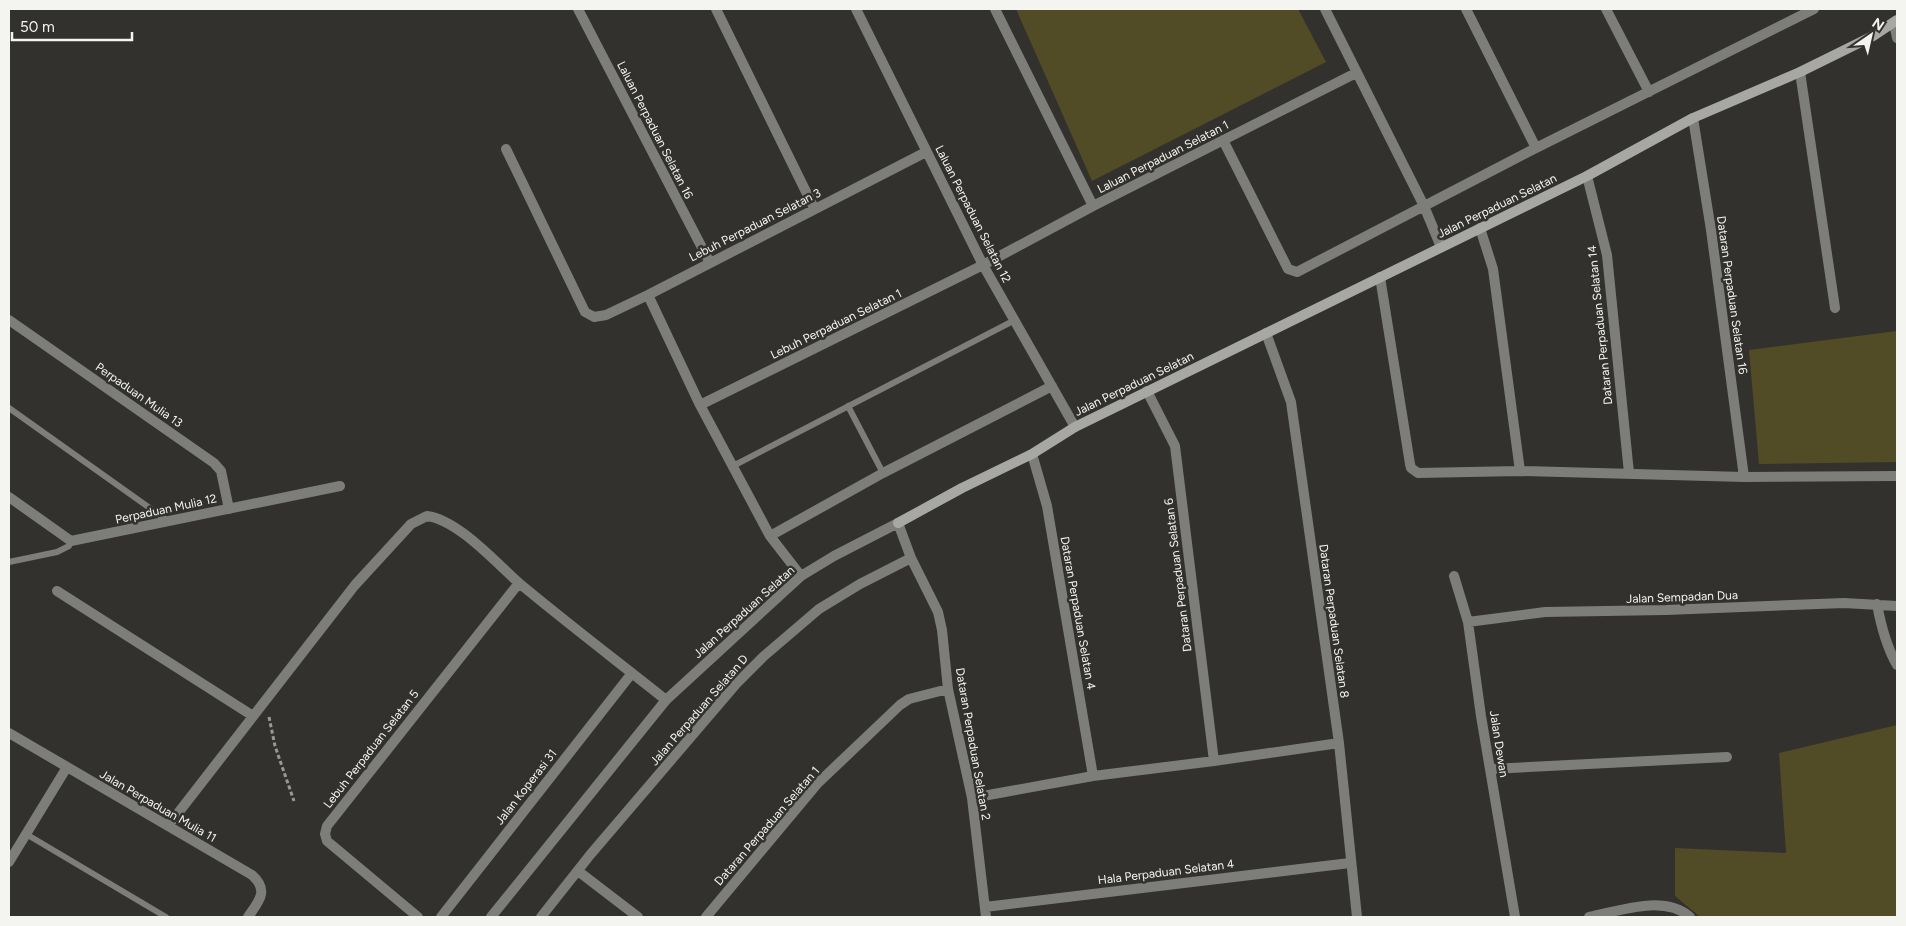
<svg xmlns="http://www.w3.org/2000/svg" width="1906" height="926" viewBox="0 0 1906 926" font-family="Figtree,sans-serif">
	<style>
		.green { fill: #514c25 }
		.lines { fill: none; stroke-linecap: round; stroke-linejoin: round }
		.path { stroke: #999895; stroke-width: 3; stroke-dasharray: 4 2.5; stroke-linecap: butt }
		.lane { stroke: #7d7d7a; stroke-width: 6 }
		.street { stroke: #7d7d7a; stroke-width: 10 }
		.secondary { stroke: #a7a7a3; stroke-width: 10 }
		.labels { text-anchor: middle; stroke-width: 5; stroke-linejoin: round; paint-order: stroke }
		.street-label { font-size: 12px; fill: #f4f4f1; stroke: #32312d }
	</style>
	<rect width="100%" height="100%" fill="#32312d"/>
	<path class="green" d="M1016 9H1298L1326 62 1092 181Z
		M1897 331V462L1759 464 1749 350Z
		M1897 725V917H1700L1675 896V848L1786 853 1779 753Z"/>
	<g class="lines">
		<path class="path" d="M269 717 275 746 294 801"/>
		<path class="lane" d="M848 406 883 473
			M9 408 168 521
			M733 466 1015 320
			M9 562 57 552 69 546 71 541
			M26 834 166 917"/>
		<path class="street" d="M578 9 710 263
			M716 9 814 208
			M856 9 983 265 1075 427
			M995 9 1093 206
			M1325 9 1424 206 1441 247
			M1466 9 1536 148
			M1606 9 1649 92
			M1894 23 1897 38
			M1800 72 1835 308
			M1693 118 1711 230 1744 477
			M1223 140 1286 265 1288 269 1297 272 1536 148 1814 9
			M506 149 585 312 594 317 606 315 648 295 926 152
			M1587 176 1607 255 1629 473
			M1480 228 1493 269 1520 471
			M1380 277 1410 464 1411 468 1418 473 1520 471 1744 477 1897 476
			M648 295 700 405 770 536 801 576
			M9 320 214 463 221 471 229 509
			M1266 333 1291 402 1339 743 1357 917
			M1147 391 1175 446 1214 761
			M700 405 983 265 1093 206 1356 73
			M1032 454 1047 506 1093 776
			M9 497 71 541 340 486
			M770 536 883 473 1052 386
			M1454 576 1468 622 1481 716 1515 917
			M57 591 253 716
			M1877 604C1881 626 1886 646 1897 665
			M1468 622 1545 612 1666 610 1844 603 1897 606
			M9 733 252 875C270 891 258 902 248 917
			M1490 769 1727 757
			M972 798 1093 776 1214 761 1339 743
			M168 826 355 585 411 524 427 516C458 520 495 562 519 583 567 623 617 661 666 700
			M9 862 67 767
			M578 871 638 917
			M985 907 1350 863
			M418 917 327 841 325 834 327 826 519 583
			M441 917 632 673
			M491 917 666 700 801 576 834 556 898 523 911 558 938 612 942 630 948 689 972 798 986 917
			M541 917 590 855 736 684 764 656 819 609 860 584 911 558
			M706 917 817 784 900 705 909 699 948 689
			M1589 917C1619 911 1664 894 1690 917"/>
		<path class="secondary" d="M898 523 962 488 1032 454 1075 427 1587 176 1693 118 1800 72 1873 36 1897 20"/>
	</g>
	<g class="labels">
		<g class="street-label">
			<text transform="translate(655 130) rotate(63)" y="4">Laluan Perpaduan Selatan 16</text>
			<text transform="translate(1163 157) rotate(-27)" y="4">Laluan Perpaduan Selatan 1</text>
			<text transform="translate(1497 206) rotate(-26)" y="4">Jalan Perpaduan Selatan</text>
			<text transform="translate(973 214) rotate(63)" y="4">Laluan Perpaduan Selatan 12</text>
			<text transform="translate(755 225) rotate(-27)" y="4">Lebuh Perpaduan Selatan 3</text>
			<text transform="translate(1732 295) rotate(82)" y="4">Dataran Perpaduan Selatan 16</text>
			<text transform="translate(836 324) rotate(-26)" y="4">Lebuh Perpaduan Selatan 1</text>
			<text transform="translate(1600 325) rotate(-96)" y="4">Dataran Perpaduan Selatan 14</text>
			<text transform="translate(1134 384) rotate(-26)" y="4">Jalan Perpaduan Selatan</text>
			<text transform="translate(139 395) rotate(35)" y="4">Perpaduan Mulia 13</text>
			<text transform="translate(166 509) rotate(-12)" y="4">Perpaduan Mulia 12</text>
			<text transform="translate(1178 575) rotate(-97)" y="4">Dataran Perpaduan Selatan 6</text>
			<text transform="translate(1682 597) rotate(-2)" y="4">Jalan Sempadan Dua</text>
			<text transform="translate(744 612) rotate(-42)" y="4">Jalan Perpaduan Selatan</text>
			<text transform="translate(1078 613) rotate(80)" y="4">Dataran Perpaduan Selatan 4</text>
			<text transform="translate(1334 621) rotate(82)" y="4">Dataran Perpaduan Selatan 8</text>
			<text transform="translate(699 710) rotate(-49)" y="4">Jalan Perpaduan Selatan D</text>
			<text transform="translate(973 744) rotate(80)" y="4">Dataran Perpaduan Selatan 2</text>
			<text transform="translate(1499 744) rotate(81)" y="4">Jalan Dewan</text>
			<text transform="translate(371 749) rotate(-52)" y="4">Lebuh Perpaduan Selatan 5</text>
			<text transform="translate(526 787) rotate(-52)" y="4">Jalan Koperasi 31</text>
			<text transform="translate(158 806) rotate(30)" y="4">Jalan Perpaduan Mulia 11</text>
			<text transform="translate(767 826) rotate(-49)" y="4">Dataran Perpaduan Selatan 1</text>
			<text transform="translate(1166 872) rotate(-7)" y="4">Hala Perpaduan Selatan 4</text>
		</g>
	</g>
	<rect width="1906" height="926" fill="none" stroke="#f4f4f1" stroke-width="20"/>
	<g transform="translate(1871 35) rotate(34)" stroke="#32312d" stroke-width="4" paint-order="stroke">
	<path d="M0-4L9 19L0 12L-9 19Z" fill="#f4f4f1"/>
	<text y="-8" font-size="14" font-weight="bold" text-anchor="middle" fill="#f4f4f1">N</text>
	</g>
	<path d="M12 32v8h120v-8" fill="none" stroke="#f4f4f1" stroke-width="2.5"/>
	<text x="20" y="32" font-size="15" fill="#f4f4f1" stroke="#32312d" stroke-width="4" paint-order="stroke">50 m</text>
</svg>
